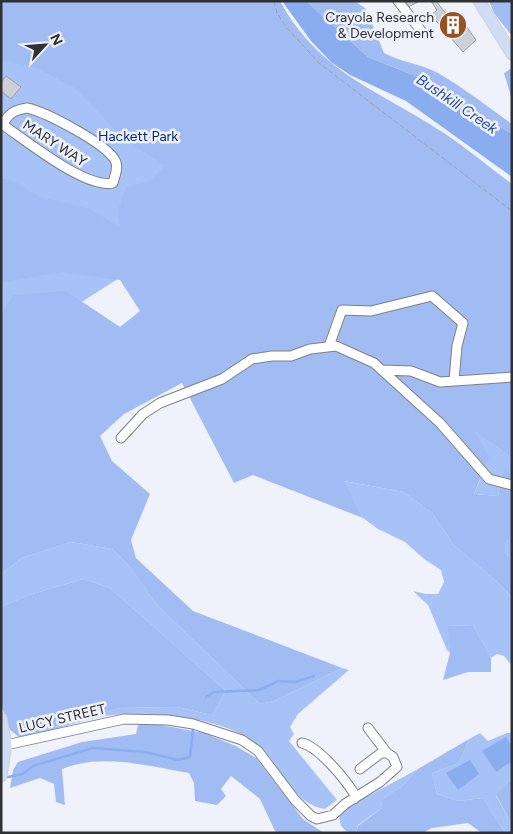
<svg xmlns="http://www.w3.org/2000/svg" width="513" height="834" viewBox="0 0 513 834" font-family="Figtree,sans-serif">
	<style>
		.green { fill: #a6c2f6 }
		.forest { fill: #a0bcf3 }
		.water { fill: #8aadf0 }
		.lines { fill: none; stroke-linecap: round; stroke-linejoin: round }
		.stream { stroke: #8aadf0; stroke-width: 2.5 }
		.building { fill: #cdd1d7; stroke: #999da3 }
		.minor-casing { stroke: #7d8086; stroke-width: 11 }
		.major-casing { stroke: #d1d2d2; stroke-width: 13 }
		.path { stroke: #9ea0a6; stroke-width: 1; stroke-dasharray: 5 2.5; stroke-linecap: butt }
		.minor { stroke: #fff; stroke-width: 9 }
		.major { stroke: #cedcf5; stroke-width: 11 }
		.labels { text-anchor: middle; stroke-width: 5; stroke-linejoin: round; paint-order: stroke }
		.poi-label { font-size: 14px; fill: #2f3133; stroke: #eff2fa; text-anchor: end }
		.park-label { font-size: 14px; fill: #062772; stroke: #eff2fa }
		.street-label { font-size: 14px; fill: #2f3133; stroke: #eff2fa }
		.water-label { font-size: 15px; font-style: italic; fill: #284d9b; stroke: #eff2fa }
	</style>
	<rect width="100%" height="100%" fill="#eff2fa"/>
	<path class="green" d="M1 1H218L132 270 1 353Z
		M473 430 512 458V474L504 470 498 496 474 494 480 480Z
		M343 481 404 492 433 514 454 545 494 579 512 597V666L504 656 497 654 491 658 473 625 449 626 450 653 447 650 428 605 413 591 426 594H438L444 582 441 570 424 559 405 542 378 529 363 518Z
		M512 537V559L505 552 506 542Z
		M71 542 112 549 130 567 156 604 260 704 274 701 342 668 349 670 298 714 290 727 294 734 289 741 337 800 325 809C296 805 284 773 266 753 236 718 156 710 112 715 83 719 52 731 24 738L19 737 120 708 177 707 212 715 226 691 110 588 83 579 29 595 1 607V574L22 558Z
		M480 733 488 741 507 733H512V779L496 796 512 824V833H505L483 798 458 801 437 794 432 773 459 763 469 739Z
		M418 769 402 786 381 800 382 808 358 825 356 833H348L341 826 339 817 348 807Z"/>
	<path class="forest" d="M1 1H280C319 73 380 91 444 133 468 149 489 167 512 184V458L474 431 489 456 474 494 498 496 504 469 512 474V537L506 542 505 552 512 559V597L494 579 454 545 433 514 404 492 344 481 363 518 253 475 234 483 182 383 124 414 100 436 112 461 150 494 131 540 136 558 193 611 342 668 274 701 260 704 156 604 130 567 112 549 71 542 22 558 1 574V321L3 310 14 295 66 291 120 327 140 311 120 280 62 272 1 282V178L13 181 40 197 90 209 120 227 118 211 126 187 150 181 165 166 123 138 75 88 34 67 1 60Z
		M306 1H355L366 9 384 53C401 62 421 64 438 73 464 88 488 107 512 124V134L423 79 368 57Z
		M489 1H512V36L494 13Z
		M512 68V100L504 73Z
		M83 579 110 588 226 691 212 715 177 707 120 708 19 737 10 730 1 704V607L29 595Z
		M473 625 491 658V672H468L443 680 450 653 448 626Z
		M139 721 204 733 236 746 256 758 303 819 324 833H276L260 799 231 776 221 789 226 796 217 805 195 801 194 783 189 773C147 766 102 753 62 769L65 805 56 802 54 784 40 778 10 788 13 770 18 762 82 742 136 734Z
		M469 739 459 763 432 773 437 794 458 801 483 798 505 833H482L468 823 432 828 423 833H356L358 826 382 808 381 800 402 786 418 769Z
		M512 779V824L496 795Z"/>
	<path class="water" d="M282 1H306L368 57 423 79 512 134V177L406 101 350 75 331 62 311 41Z
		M506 737 512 747V761L496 772 482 751Z
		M470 760 479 774 458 790 446 773Z"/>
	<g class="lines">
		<path class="stream" d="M206 697 214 692 259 690 278 681 295 682 314 676
			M8 777 23 774 33 766 93 748 145 752 178 760 190 757 193 729"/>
	</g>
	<path class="building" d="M405 1H420L408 7Z
		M431 1H436L447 15 451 12 458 23 462 20 476 40 463 52 431 15 437 10Z
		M6 76 21 87 11 99 1 91V82Z"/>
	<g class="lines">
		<defs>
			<path id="minor" d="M398 1 422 32
				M27 108C46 112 105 143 115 160 119 167 115 175 113 183 86 189 28 142 3 125 8 113 15 110 27 108Z
				M329 346 342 310 371 311 432 296 463 323 457 346 454 380
				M382 370 411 371 440 382 512 377
				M121 438 143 414 160 403 222 379 252 359 272 356H291L310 349 336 346 374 363 440 423 489 479 512 485
				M368 728 387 753
				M302 743C319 747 345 779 355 795L354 799
				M6 745 124 719 168 720 193 724 242 740 258 751 295 800 311 816 317 819 333 815 345 804 380 782 397 767 393 757 387 753H381L360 769"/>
			<path id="major" d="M479 1 512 54
				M1 719 6 745 1 776"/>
		</defs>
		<use href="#minor" class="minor-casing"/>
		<use href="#major" class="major-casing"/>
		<path class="path" d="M274 1 277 13 286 27 319 63 512 211"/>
		<use href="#minor" class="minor"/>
		<use href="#major" class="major"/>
	</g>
	<defs>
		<symbol id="building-disc" viewBox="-11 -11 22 22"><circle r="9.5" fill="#965323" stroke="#eff2fa"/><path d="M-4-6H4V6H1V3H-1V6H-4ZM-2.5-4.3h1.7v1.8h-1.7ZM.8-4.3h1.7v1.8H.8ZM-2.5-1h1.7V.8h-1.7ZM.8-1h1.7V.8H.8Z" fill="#fff"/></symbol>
	</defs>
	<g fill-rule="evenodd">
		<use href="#building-disc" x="437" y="9" width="32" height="32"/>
	</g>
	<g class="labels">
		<g class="poi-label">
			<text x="434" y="22">Crayola Research<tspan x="434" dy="16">&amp; Development</tspan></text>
		</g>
		<g class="park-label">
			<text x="138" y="141">Hackett Park</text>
		</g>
		<g class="street-label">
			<text transform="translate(55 143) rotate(33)" y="5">MARY WAY</text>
			<text transform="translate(62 718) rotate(-13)" y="5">LUCY STREET</text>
		</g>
		<g class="water-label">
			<text transform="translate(457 104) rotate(34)" y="5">Bushkill Creek</text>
		</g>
	</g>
	<rect width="513" height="834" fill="none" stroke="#2f3133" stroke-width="5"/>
	<g transform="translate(45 45) rotate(64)" stroke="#eff2fa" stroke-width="4" paint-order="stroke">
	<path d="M0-4L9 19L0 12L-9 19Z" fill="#2f3133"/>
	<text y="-8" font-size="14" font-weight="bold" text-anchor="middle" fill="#2f3133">N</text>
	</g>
</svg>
